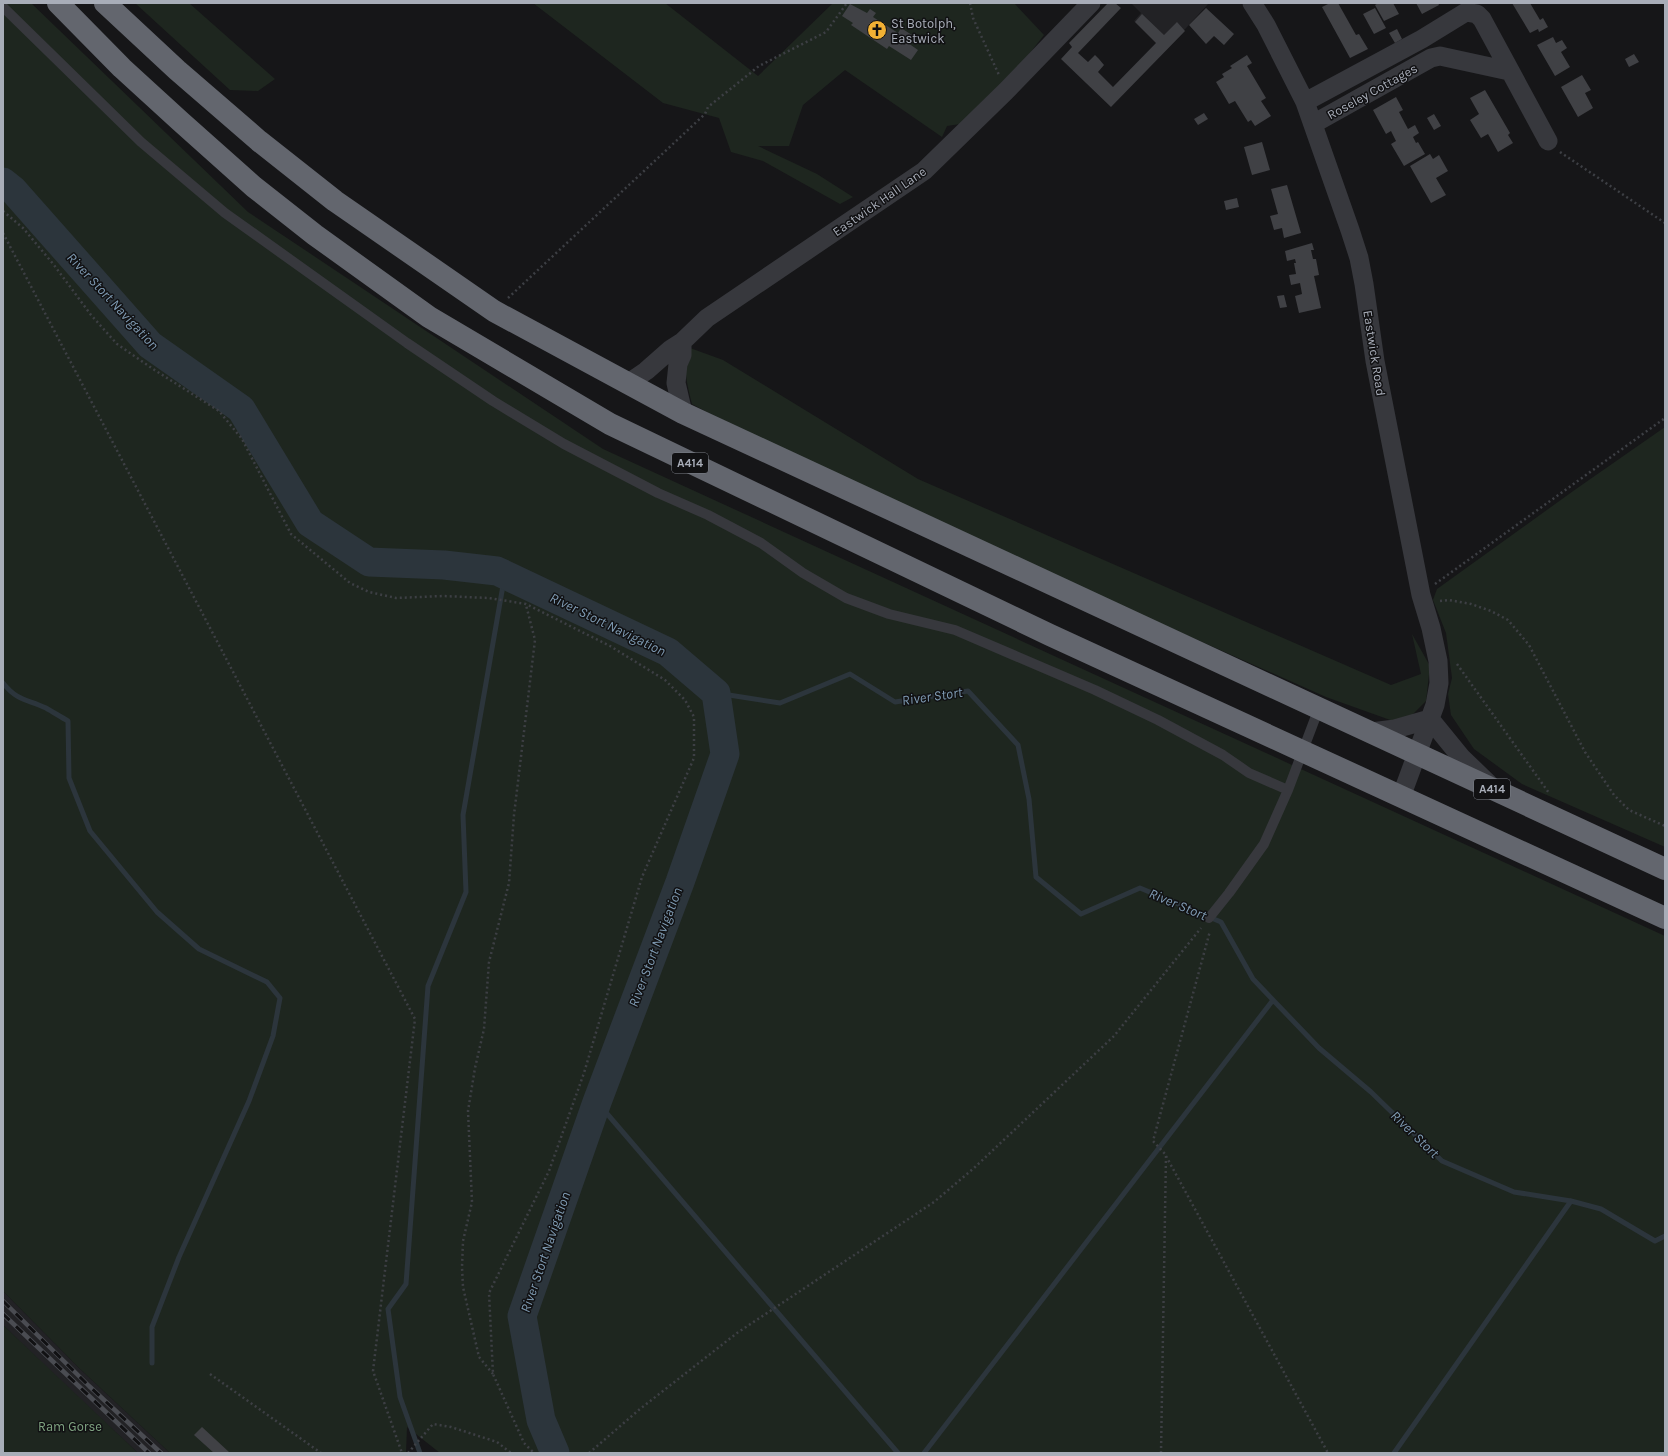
<svg xmlns="http://www.w3.org/2000/svg" width="1668" height="1456" viewBox="0 0 1668 1456" font-family="Karla,sans-serif">
	<style>
		.built { fill: #222225 }
		.green { fill: #1e261f }
		.lines { fill: none; stroke-linecap: round; stroke-linejoin: round }
		.stream { stroke: #2c353c; stroke-width: 5 }
		.river { stroke: #2c353c; stroke-width: 29 }
		.building { fill: #404145 }
		.path { stroke: #3d3f44; stroke-width: 2.5; stroke-dasharray: 2 3; stroke-linecap: butt }
		.lane { stroke: #37383d; stroke-width: 10 }
		.street { stroke: #37383d; stroke-width: 19 }
		.highway { stroke: #63666e; stroke-width: 22 }
		.rail-casing { stroke: #4a4c52; stroke-width: 4.5 }
		.rail { stroke: #111113; stroke-width: 3; stroke-dasharray: 9; stroke-linecap: butt }
		.labels { text-anchor: middle; stroke-width: 3; stroke-linejoin: round; paint-order: stroke }
		.shield { fill: #111113; stroke: #7b7e86; stroke-width: 1 }
		.shield-label { font-size: 12px; font-weight: bold; fill: #a8adb8 }
		.poi-label { font-size: 13px; fill: #a8adb8; stroke: #111113; text-anchor: start }
		.street-label { font-size: 13px; fill: #a8adb8; stroke: #111113 }
		.park-label { font-size: 13px; fill: #7fa381; stroke: #111113 }
		.water-label { font-size: 14px; font-style: italic; fill: #7f9bb3; stroke: #111113 }
	</style>
	<rect width="100%" height="100%" fill="#161618"/>
	<path class="built" d="M1131 3H1209L1165 51 1134 21 1141 13Z
		M3 1291 79 1368 170 1453H138L55 1376 3 1325Z"/>
	<path class="green" d="M3 3H31L248 212 603 449 1665 936V1453H440L407 1427 406 1453H170L79 1368 3 1291Z
		M135 3H189L275 79 258 91 230 90Z
		M533 3H665L758 76 833 3H1014L1044 35 1011 77 960 124 947 126 942 137 845 70 803 105 789 146H758L817 174 853 197 840 204 763 161 731 152 719 118 663 103Z
		M690 348 723 360 918 479 1391 685 1421 674 1412 634 1430 666 1426 701 1411 716 1393 721 1326 697 966 537 705 411 692 404C688 387 681 365 690 348Z
		M1665 427V847L1522 784 1474 749 1451 715 1448 694 1452 678 1446 633 1433 600 1437 589 1576 489Z
		M3 1325 138 1453H3Z"/>
	<g class="lines">
		<path class="stream" d="M3 683C18 702 28 699 46 708 53 712 61 717 68 721L69 778 90 831 157 912 199 949 267 982 280 998 273 1036 249 1101 179 1257 152 1327V1363
			M716 693 780 703 850 674 895 702 968 691 1018 745 1029 799 1036 877 1081 914 1140 888 1221 922 1253 979 1319 1048 1371 1092 1442 1161 1514 1192 1571 1201 1601 1209 1655 1241 1665 1236
			M597 1102 898 1453
			M420 1453 400 1397 388 1309 406 1284 428 986 466 892 463 815 505 574
			M924 1453 1273 1000
			M1394 1453 1571 1201"/>
		<path class="river" d="M3 182 13 190 150 345 241 409 310 523 369 562 444 565 497 571 668 652 716 693 725 754 680 882 597 1102 522 1316 541 1420 555 1453"/>
	</g>
	<path class="building" d="M1108 3H1115L1121 8 1078 53 1088 62 1095 55 1099 59 1104 65 1098 72 1113 87 1156 43 1135 22 1142 14 1164 35 1177 22 1185 31 1111 107 1061 59 1072 47 1069 43Z
		M1330 3H1338L1356 35 1359 34 1368 49 1350 58 1322 7Z
		M1378 3H1393L1399 14 1384 21 1375 5Z
		M1416 3H1438L1439 5 1422 14Z
		M1512 3H1530L1540 20 1543 18 1548 27 1539 32 1538 29 1530 33Z
		M850 4 867 13 870 9 876 13 873 17 898 33 901 28 912 35 908 43 918 50 911 60 889 46 887 49 851 25 853 23 842 16Z
		M1206 8 1234 34 1224 45 1214 36 1206 44 1189 25Z
		M1375 8 1386 28 1374 34 1363 14Z
		M1397 29 1402 39 1395 43 1389 33Z
		M1553 37 1556 43 1562 40 1567 48 1561 52 1570 67 1555 76 1537 45Z
		M1634 54 1639 62 1629 67 1625 59Z
		M1247 55 1252 63 1247 66 1266 98 1261 101 1271 116 1255 126 1251 120 1248 122 1235 101 1229 104 1216 82 1224 77 1222 74 1232 68 1230 66Z
		M1582 75 1591 90 1585 93 1593 108 1578 117 1561 87Z
		M1485 90 1510 133 1508 135 1513 143 1498 152 1488 134 1481 138 1470 120 1479 114 1470 98Z
		M1396 97 1403 110 1399 112 1408 129 1415 125 1419 133 1413 137 1416 143 1418 142 1425 154 1404 166 1391 144 1396 141 1391 131 1386 134 1373 110Z
		M1204 113 1208 119 1198 125 1194 119Z
		M1434 114 1441 126 1434 130 1427 118Z
		M1262 142 1270 170 1252 175 1244 147Z
		M1430 154 1433 159 1439 155 1448 171 1436 178 1446 195 1431 203 1410 166Z
		M1287 185 1301 233 1284 238 1282 228 1274 230 1270 216 1278 214 1271 189Z
		M1237 198 1239 207 1226 210 1224 201Z
		M1312 243 1314 250H1311L1313 259H1316L1319 275 1314 276 1321 308 1299 313 1295 296 1302 294 1300 283 1291 285 1289 275 1296 274 1294 263H1296L1295 259 1287 261 1285 251Z
		M1284 295 1287 307 1280 308 1277 296Z
		M202 1427 229 1452 228 1453H214L194 1435Z"/>
	<g class="lines">
		<path class="path" d="M970 3 973 18 999 75
			M1560 152 1665 223
			M3 211 23 228 54 265 91 315 117 344 153 369 219 411 242 439 291 534 350 583 369 592 396 598 443 596 489 598 526 604 610 646 665 680 685 700 694 717V758L642 877 584 1073 549 1171 489 1293 493 1374 524 1443 534 1453
			M3 233 415 1019 373 1371 402 1453
			M508 298 705 114 708 107 759 66 826 32 847 3
			M1435 584 1665 418
			M1440 601 1449 600 1471 604 1491 611 1508 620 1529 645 1585 752 1614 795 1629 810 1665 826
			M1457 664 1549 793
			M1166 1156 1328 1453
			M210 1374 321 1453
			M493 1374 479 1357 463 1287 462 1267 463 1241 472 1202 468 1111 475 1068 484 1029 489 962 509 883 514 815 535 640 526 605
			M408 1453 433 1424 451 1427 497 1442 511 1453
			M589 1453 640 1409 737 1333 934 1202 974 1168 1114 1036 1201 928
			M1161 1453 1166 1155 1153 1141 1210 931"/>
		<path class="lane" d="M3 7 141 142 225 213 407 343 493 401 564 444 658 493 708 515 761 543 803 573 846 598 889 614 955 630 1095 690 1158 720 1223 755 1249 773 1288 790
			M1209 918 1229 893 1264 844 1288 790 1319 708"/>
		<path class="street" d="M1252 3 1266 25 1305 102 1350 230 1359 258 1364 284 1375 361 1421 595 1431 628 1438 661 1439 683 1435 705 1401 797
			M1305 102 1422 39 1466 12 1477 14 1482 19 1548 141
			M1313 124 1431 58 1440 56 1509 71
			M682 342V355L678 364 676 383 683 413
			M627 384 646 371 671 349 682 342 707 318 924 171 1006 91 1091 3
			M1371 732 1395 729 1430 719 1461 757 1489 784"/>
		<path class="highway" d="M58 3 122 68 180 121 254 187 315 235 429 317 610 424 1050 635 1665 918
			M105 3 177 70 259 141 335 201 494 311 683 413 1665 869"/>
		<defs>
			<path id="rail" d="M3 1301 89 1386 161 1453
				M3 1314 149 1453"/>
		</defs>
		<use href="#rail" class="rail-casing"/>
		<use href="#rail" class="rail"/>
	</g>
	<defs>
		<symbol id="church-disc" viewBox="-11 -11 22 22"><circle r="9.5" fill="#f2b134" stroke="#111113"/><path d="M-1.2-6h2.4v3.5h3.3v2.4h-3.3V6h-2.4V-.1h-3.3v-2.4h3.3Z" fill="#111"/></symbol>
	</defs>
	<g fill-rule="evenodd">
		<use href="#church-disc" x="866" y="19" width="22" height="22"/>
	</g>
	<g class="labels">
		<g class="shield">
			<rect x="672" y="453" width="36" height="20" rx="3"/>
			<rect x="1474" y="779" width="36" height="20" rx="3"/>
		</g>
		<g class="shield-label">
			<text x="690" y="467">A414</text>
			<text x="1492" y="793">A414</text>
		</g>
		<g class="poi-label">
			<text x="891" y="28">St Botolph,<tspan x="891" dy="15">Eastwick</tspan></text>
		</g>
		<g class="street-label">
			<text transform="translate(1372 91) rotate(-29)" y="5">Roseley Cottages</text>
			<text transform="translate(879 201) rotate(-35)" y="5">Eastwick Hall Lane</text>
			<text transform="translate(1375 353) rotate(81)" y="5">Eastwick Road</text>
		</g>
		<g class="park-label">
			<text x="70" y="1431">Ram Gorse</text>
		</g>
		<g class="water-label">
			<text transform="translate(113 301) rotate(47)" y="5">River Stort Navigation</text>
			<text transform="translate(608 624) rotate(26)" y="5">River Stort Navigation</text>
			<text transform="translate(932 696) rotate(-8)" y="5">River Stort</text>
			<text transform="translate(1178 904) rotate(23)" y="5">River Stort</text>
			<text transform="translate(655 947) rotate(-69)" y="5">River Stort Navigation</text>
			<text transform="translate(1415 1134) rotate(44)" y="5">River Stort</text>
			<text transform="translate(545 1252) rotate(-71)" y="5">River Stort Navigation</text>
		</g>
	</g>
	<rect width="1668" height="1456" fill="none" stroke="#a8adb8" stroke-width="8"/>
</svg>
